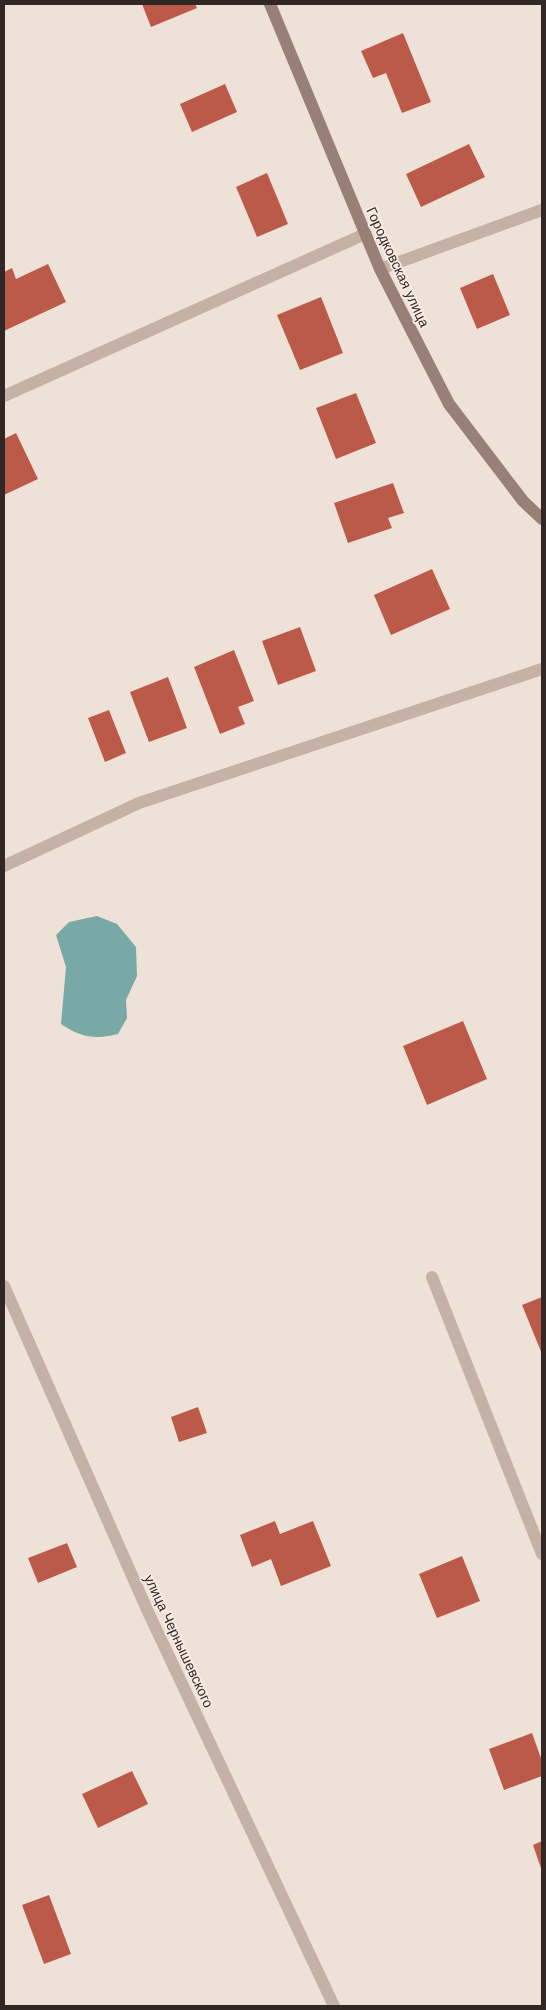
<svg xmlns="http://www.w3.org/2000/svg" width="546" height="2010" viewBox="0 0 546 2010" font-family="Helvetica,sans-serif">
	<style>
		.water { fill: #79a9a6 }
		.building { fill: #bb5a49 }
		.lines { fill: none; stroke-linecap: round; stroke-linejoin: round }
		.street { stroke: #c5b1a5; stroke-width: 12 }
		.secondary { stroke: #988077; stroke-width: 12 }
		.labels { text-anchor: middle; stroke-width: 4; stroke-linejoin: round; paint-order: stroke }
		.street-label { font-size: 14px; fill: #312826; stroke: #f7ece3 }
	</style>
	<rect width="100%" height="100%" fill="#eee2d8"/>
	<path class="water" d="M97 916 117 924 136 947 137 976 126 1000 127 1018 118 1034C95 1040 80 1037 61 1024L66 967 56 935 69 922Z"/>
	<path class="building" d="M142 4H195L197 8 151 27Z
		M403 33 431 102 402 113 386 73 373 78 361 51Z
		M225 84 237 112 192 132 180 104Z
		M469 144 485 177 421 207 406 174Z
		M267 173 288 224 257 237 236 187Z
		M48 264 66 302 4 331V272L12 268 16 279Z
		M493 274 510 315 477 329 460 288Z
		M321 297 343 353 300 370 277 315Z
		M356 393 376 443 336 459 316 408Z
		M16 433 38 479 4 495V439Z
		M393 483 404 513 388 518 392 528 348 543 334 503Z
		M432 569 450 609 391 635 374 595Z
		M300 627 316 671 278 685 262 641Z
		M234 650 254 701 238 707 245 724 220 734 194 667Z
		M168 677 187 728 149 742 130 692Z
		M109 710 126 753 105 762 88 718Z
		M463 1021 487 1079 427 1105 403 1046Z
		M542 1297V1354L522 1305Z
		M198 1407 207 1433 179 1442 171 1417Z
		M275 1521 280 1534 313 1521 331 1566 281 1586 271 1559 252 1567 240 1535Z
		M67 1543 77 1567 38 1583 28 1558Z
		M462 1556 480 1601 437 1618 419 1574Z
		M532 1733 542 1761V1776L504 1790 489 1749Z
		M132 1771 148 1804 98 1828 82 1794Z
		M542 1841V1871L533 1845Z
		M49 1895 71 1954 44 1964 22 1905Z"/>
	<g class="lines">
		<path class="street" d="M380 269 542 210
			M4 396 365 234
			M4 866 139 803 542 669
			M432 1277 542 1554
			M4 1286 149 1614 334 2006"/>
		<path class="secondary" d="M270 4 380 269 449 404 523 501 542 519"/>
	</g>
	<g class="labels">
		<g class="street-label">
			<text transform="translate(398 267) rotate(65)" y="5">Городковская улица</text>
			<text transform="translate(179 1641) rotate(65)" y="5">улица Чернышевского</text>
		</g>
	</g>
	<rect width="546" height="2010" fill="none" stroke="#312826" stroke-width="10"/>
</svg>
